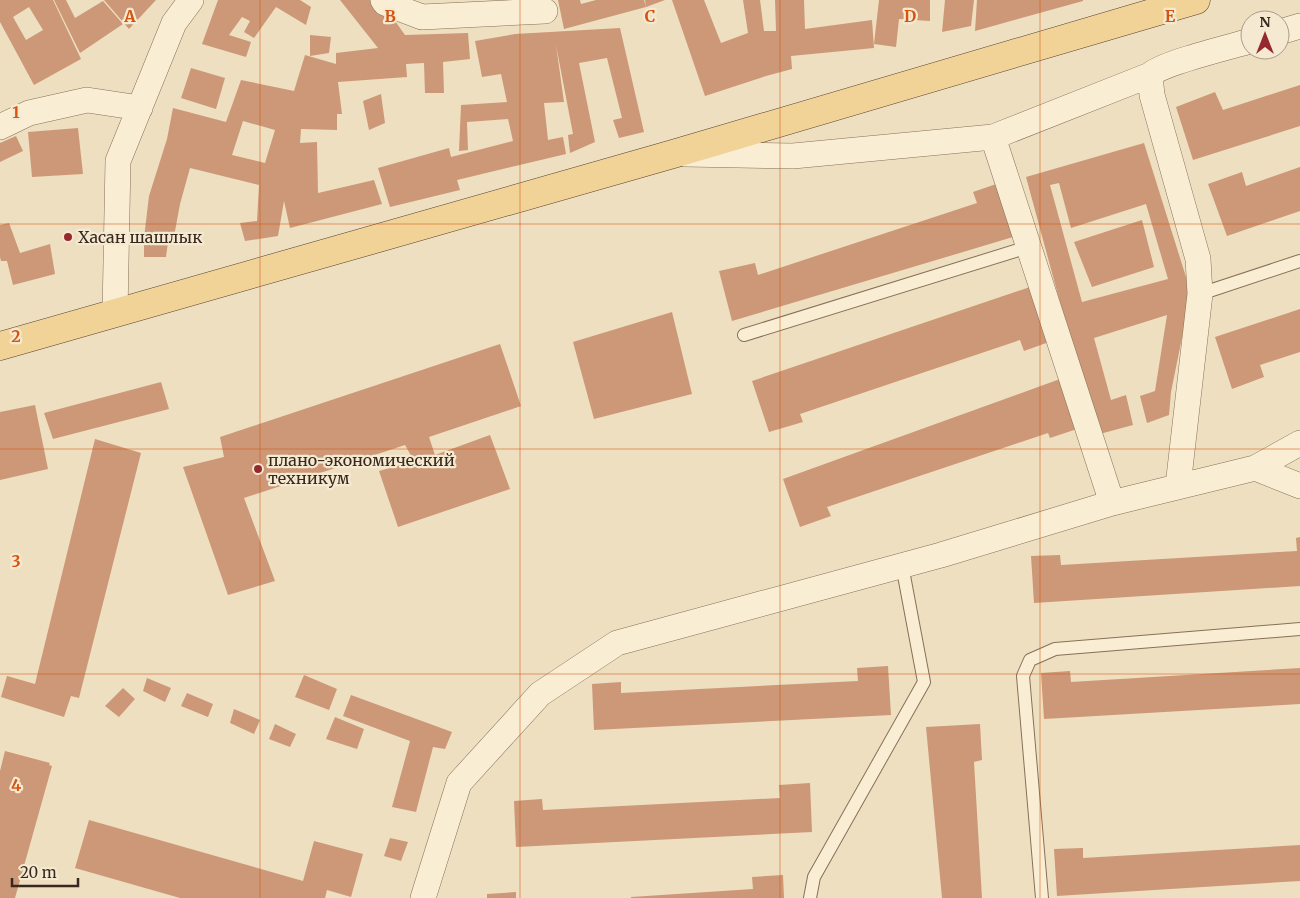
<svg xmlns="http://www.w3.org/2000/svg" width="1300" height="898" viewBox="0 0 1300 898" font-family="Merriweather,serif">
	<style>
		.building { fill: #cc9877; fill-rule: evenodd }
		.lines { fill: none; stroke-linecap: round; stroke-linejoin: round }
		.service-casing { stroke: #877059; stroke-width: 14 }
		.minor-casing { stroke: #877059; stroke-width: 26 }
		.primary-casing { stroke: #553e2d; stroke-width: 29 }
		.service { stroke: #f9edd4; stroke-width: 12 }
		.minor { stroke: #f9edd4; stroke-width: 25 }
		.primary { stroke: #f1d398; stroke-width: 28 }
		.grid { fill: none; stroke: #d6540e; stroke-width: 1; stroke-opacity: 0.55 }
		.poi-dot { fill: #96292d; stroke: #f5e9d1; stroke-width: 2 }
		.labels { text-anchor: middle; stroke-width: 4.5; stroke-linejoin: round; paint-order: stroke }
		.poi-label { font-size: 16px; fill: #37291d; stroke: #f5e9d1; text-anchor: start }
		.grid-label { font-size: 16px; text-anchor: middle; font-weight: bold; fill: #d6540e; stroke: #f5e9d1; stroke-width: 4.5; stroke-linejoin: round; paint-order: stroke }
	</style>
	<rect width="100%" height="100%" fill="#eedfc1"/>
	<path class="building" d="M0 0H53L81 59 34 85 0 22ZM29 7 43 30 26 40 13 17Z
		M54 0H66L75 18 103 1 123 24 80 53Z
		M104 0H156L129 29Z
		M218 0H300L311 7 306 25 276 7 254 38 244 32 250 21 242 17 229 35 251 42 246 57 202 44Z
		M340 0H380L405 35 468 33 470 59 443 62 444 93H425L424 63 406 64 407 77 338 82 342 114H337V130L301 129 300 143 317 142 318 193 374 180 382 204 290 228 284 201 278 236 245 241 240 223 257 221 259 185 190 168 180 204 173 242H168L166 257H144V238L149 196 167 139 173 108 226 122 241 80 294 91 305 55 336 64V53L378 48ZM243 121 275 130 265 163 232 155Z
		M558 0H580L581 4 596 0H644L646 7 645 0H665L646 7 564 29Z
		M672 0H704L721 43 748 33 743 0H760L764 31H776L775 0H804L805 29 872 20 874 48 791 56 792 69 766 76 705 96Z
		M879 0H930V21L899 19 896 47 874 44Z
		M945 0H974L971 26 942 32Z
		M977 0H1083V1L975 31Z
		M620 28 644 132 619 138 613 120 622 118 607 58 579 63 595 142 570 153 568 135 573 134 556 45 564 102 544 103 548 140 563 137 566 154 457 180 460 190 390 207 378 168 449 148 451 157 513 141 508 119 467 122 468 150 459 151 461 105 507 102 501 74 482 77 475 41 515 34Z
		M310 35 331 37 329 53 310 56Z
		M191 68 225 78 216 109 181 98Z
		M1300 85V126L1193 160 1176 107 1215 92 1223 110Z
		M381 94 385 123 369 130 363 101Z
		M78 128 83 174 32 177 28 132Z
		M16 136 23 151 0 162V143Z
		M1144 143 1191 293 1171 392 1169 415 1147 423 1140 396 1155 391 1167 315 1094 338 1111 400 1126 395 1133 425 1096 435 1026 177ZM1059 183 1071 228 1146 204 1168 279 1082 302 1050 185Z
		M1300 167V211L1227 236 1208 184 1242 172 1246 186Z
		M1002 182 1020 235 732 321 719 271 755 263 758 275 977 203 973 192Z
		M1142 220 1154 267 1092 287 1074 242Z
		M9 223 20 253 50 244 55 274 13 285 7 261H1L0 257V225Z
		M1030 287 1049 342 1024 351 1020 340 800 414 803 422 769 432 752 381Z
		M1300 309V352L1260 365 1264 377 1232 389 1215 337Z
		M672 312 692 394 594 419 573 342Z
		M500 344 521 406 429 437 435 455 490 435 510 489 398 527 379 471 414 461 405 445 244 498 275 581 228 595 183 467 224 457 220 437Z
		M1060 379 1080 428 1050 438 1048 433 827 507 831 516 800 527 783 479Z
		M161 382 169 409 53 439 44 413Z
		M35 405 48 469 0 480V412Z
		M95 439 141 453 79 698 71 696 64 717 1 697 7 676 35 684Z
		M1300 537V586L1034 603 1031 556 1060 555 1061 565 1297 551 1296 538Z
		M888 666 891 715 594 730 592 684 621 682V693L858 681 857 668Z
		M1300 668V704L1044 719 1041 673 1070 671 1071 682Z
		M304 675 337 689 329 710 295 697Z
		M147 678 171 688 165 702 143 691Z
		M123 688 135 699 119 717 105 706Z
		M187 693 213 704 208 717 181 706Z
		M351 695 452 732 445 749 433 747 416 812 392 807 410 741 343 716Z
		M234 709 260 720 254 734 230 723Z
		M335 717 364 729 357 749 326 739Z
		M275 724 296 734 290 747 269 739Z
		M980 724 982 760 974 762 982 898H942L926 727Z
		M5 751 50 763 49 765 52 766 15 898H0V771Z
		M810 783 812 832 516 847 514 801 542 799 543 810 780 798 779 785Z
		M89 820 303 881 314 841 363 854 351 897 327 890 325 898H180L75 868Z
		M390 838 408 842 401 861 384 856Z
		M1300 845V881L1057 896 1054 849 1083 848V858Z
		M783 875 784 898H631V897L753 889 752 877Z
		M516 892V898H487V894Z"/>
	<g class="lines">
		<defs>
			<path id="service" d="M1200 294 1300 261
				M744 335 1028 247
				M810 898 814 877 924 682 902 565
				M1042 898 1023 676 1030 660 1055 649 1300 629"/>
			<path id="minor" d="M383 0 385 3 422 17 545 11
				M1280 32 1300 26
				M0 127 29 113 87 100 140 108
				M993 137 1112 503
				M685 154 793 156 993 137 1150 75
				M115 313 118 161 174 23 191 0
				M1255 468 1300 486
				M1178 486 1200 294 1198 259 1152 95 1150 75C1162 63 1230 47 1250 41
				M423 898 459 783 540 694 617 643 941 555 1112 503 1255 468 1300 443"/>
			<path id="primary" d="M0 346 673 154 1196 0"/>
		</defs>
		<use href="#service" class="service-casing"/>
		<use href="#minor" class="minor-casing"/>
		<use href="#primary" class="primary-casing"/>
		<use href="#service" class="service"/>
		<use href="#minor" class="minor"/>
		<use href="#primary" class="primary"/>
	</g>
	<path class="grid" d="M260 0V898M520 0V898M780 0V898M1040 0V898M0 224H1300M0 449H1300M0 674H1300"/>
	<g class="poi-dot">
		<circle cx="68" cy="237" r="5"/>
		<circle cx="258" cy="469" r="5"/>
	</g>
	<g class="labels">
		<g class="poi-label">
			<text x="78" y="243">Хасан шашлык</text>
			<text x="268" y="466">плано-экономический<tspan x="268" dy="18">техникум</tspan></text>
		</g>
	</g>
	<g class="grid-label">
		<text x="130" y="22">A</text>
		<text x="390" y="22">B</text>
		<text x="650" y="22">C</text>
		<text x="910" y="22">D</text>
		<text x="1170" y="22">E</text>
		<text x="16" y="118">1</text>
		<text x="16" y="342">2</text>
		<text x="16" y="567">3</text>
		<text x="16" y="791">4</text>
	</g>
	<g transform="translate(1265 35)"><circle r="24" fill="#f5e9d1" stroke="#a99c89"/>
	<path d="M0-4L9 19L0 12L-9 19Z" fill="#96292d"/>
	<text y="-8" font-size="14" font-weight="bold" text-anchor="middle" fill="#37291d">N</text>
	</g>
	<path d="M12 878v8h66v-8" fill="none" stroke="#37291d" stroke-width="2.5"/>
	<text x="20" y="878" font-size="15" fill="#37291d" stroke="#f5e9d1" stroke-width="4" paint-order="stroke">20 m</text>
</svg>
